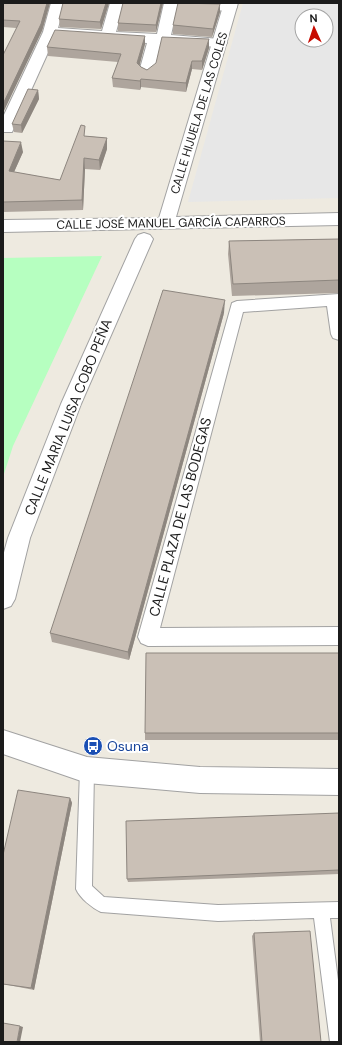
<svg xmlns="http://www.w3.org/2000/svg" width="342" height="1045" viewBox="0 0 342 1045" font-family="'DM Sans',sans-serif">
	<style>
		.park { fill: #b6ffc0 }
		.parking { fill: #e7e7e7; fill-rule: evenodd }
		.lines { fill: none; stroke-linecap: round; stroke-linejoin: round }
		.service-casing { stroke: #a2a2a2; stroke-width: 2 }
		.pedestrian-casing { stroke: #a2a2a2; stroke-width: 2 }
		.minor-casing { stroke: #a2a2a2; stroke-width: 2 }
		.tertiary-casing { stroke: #a2a2a2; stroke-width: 2 }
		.service { fill: #fff; fill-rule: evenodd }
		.pedestrian { fill: #fff; fill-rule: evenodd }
		.minor { fill: #fff; fill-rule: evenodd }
		.tertiary { fill: #fff; fill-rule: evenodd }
		.wall { fill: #aea59d }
		.shaded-wall { fill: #8d867f }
		.building { fill: #cac0b6; stroke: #8d867f }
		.labels { text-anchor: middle; stroke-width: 4; stroke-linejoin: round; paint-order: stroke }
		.far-street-label { font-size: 12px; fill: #1b1b1b; stroke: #fff }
		.street-label { font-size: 14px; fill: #1b1b1b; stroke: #fff }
		.transit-label { font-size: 14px; fill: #164399; stroke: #fff; text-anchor: start }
	</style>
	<rect width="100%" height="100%" fill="#eeeae0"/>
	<path class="park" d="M102 256 13 446 3 477V258Z"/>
	<path class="parking" d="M243 3H339V198L188 202ZM302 16H326V40H302Z"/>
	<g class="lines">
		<defs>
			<path id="service" d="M87 763 92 765 94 770 92 886 104 897 218 905 339 902V918H330L339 988V1042H330L314 918 218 921 101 912C92 908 80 898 76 889L80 770 82 765Z"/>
			<path id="pedestrian" d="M339 294V340L333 338 331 334 327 306 243 312 160 628 339 627V645L148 646 141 643 138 637 232 303 237 301Z"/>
			<path id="minor" d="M51 3H65L58 28 102 31 110 3H124L116 32 157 34 164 3H231L235 4 237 7 235 10 230 11 177 8 171 35 220 39 225 40 227 43 225 46 220 47 161 44 155 72 152 75 147 77 142 75 139 72 147 43 55 37 14 128 12 132H3V117L43 32Z
				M3 730 87 757 200 767 339 769V795L200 793 87 783 3 754Z"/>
			<path id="tertiary" d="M224 3H238L176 217 339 213V225L3 232V220L159 218Z
				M144 233 150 235 153 239 81 404 30 538 15 599 11 606 3 609V556L8 538 61 404 135 239 138 235Z"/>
		</defs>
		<use href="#service" class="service-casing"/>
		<use href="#pedestrian" class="pedestrian-casing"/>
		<use href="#minor" class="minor-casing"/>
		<use href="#tertiary" class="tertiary-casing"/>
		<use href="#service" class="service"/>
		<use href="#pedestrian" class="pedestrian"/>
		<use href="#minor" class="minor"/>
		<use href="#tertiary" class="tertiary"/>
	</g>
	<path class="wall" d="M3 3H50L42 31 16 28 3 27Z
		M109 3 101 29 60 27 59 19Z
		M163 3 156 32 118 31V23Z
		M220 12 212 37 173 34V25Z
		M145 36V44L139 65 141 67 147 70 209 39V48L202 70 192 69 186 92 141 87 140 90 113 87 112 78 118 62 48 56 47 47Z
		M38 90 39 99 22 133 14 132 12 124Z
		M86 136 107 138V149L100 170 85 169 83 210 3 212V141L23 152 14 172 60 180Z
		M339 239V293L232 296 228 254 229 241Z
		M224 313 129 660 52 642 50 633Z
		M339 653V740H145V733Z
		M70 798 72 803 34 990 3 984V855Z
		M339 813V874L128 882 127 879Z
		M254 933 321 1042H260L252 936Z"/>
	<path class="shaded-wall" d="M47 3H50L42 31 3 113V104Z
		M106 3H109L101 29 100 22Z
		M161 3H163L156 32V25Z
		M220 4V12L212 37 213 29Z
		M145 36V44L138 72 137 63Z
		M209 39V48L202 70V61Z
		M192 61V69L186 92V83Z
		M141 79V87L140 90V81Z
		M38 90 39 99 22 133 21 125Z
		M107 138V149L100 170 99 160Z
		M21 142 23 152 10 181 9 171Z
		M84 158 85 169 83 210 82 200Z
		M225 300 224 313 129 660 128 652Z
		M70 798 72 803 34 990 31 988Z
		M20 1026 23 1027 20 1042H17Z"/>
	<path class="building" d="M3 3H47L41 24 3 104V55L20 21 3 20Z
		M63 3H106L100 22 59 19Z
		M123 3H161L156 25 118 23Z
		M178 3 220 4 213 29 173 25Z
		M55 30 145 36 137 63 141 67 147 70 156 63 162 37 209 39 202 61H192L186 83 141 79 140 81 112 78 121 54 47 47Z
		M28 89 38 90 21 125 12 124Z
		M81 125 85 126 84 136 107 138 99 160 84 158 82 200 3 202V141L21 142 9 171 60 180Z
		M339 239V280L233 284 229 241Z
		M163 290 225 300 128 652 50 633Z
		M146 653H339V733H145Z
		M18 790 70 798 31 988 3 984V855Z
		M339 813V870L127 879 126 821Z
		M310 931 321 1042H262L254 933Z
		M3 1023 20 1026 17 1042H3Z"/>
	<defs>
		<symbol id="bus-disc" viewBox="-11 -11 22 22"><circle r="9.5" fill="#1a4fb4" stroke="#fff"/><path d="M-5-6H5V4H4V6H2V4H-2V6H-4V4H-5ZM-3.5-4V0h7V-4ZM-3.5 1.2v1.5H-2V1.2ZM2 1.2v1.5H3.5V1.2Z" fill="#fff"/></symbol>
	</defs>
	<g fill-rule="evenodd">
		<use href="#bus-disc" x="82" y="735" width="22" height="22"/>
	</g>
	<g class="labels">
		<g class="far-street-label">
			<text transform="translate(199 113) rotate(-73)" y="4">CALLE HIJUELA DE LAS COLES</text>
			<text transform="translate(171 223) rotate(-1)" y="4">CALLE JOSÉ MANUEL GARCÍA CAPARROS</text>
		</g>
		<g class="street-label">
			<text transform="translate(68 417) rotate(-68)" y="5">CALLE MARIA LUISA COBO PEÑA</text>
			<text transform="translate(180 517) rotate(-75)" y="5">CALLE PLAZA DE LAS BODEGAS</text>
		</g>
		<g class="transit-label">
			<text x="107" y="751">Osuna</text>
		</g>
	</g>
	<rect width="342" height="1045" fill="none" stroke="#1b1b1b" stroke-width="8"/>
	<g transform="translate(314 28) rotate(357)"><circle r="19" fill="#ffffff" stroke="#a4a4a4"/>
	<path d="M0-3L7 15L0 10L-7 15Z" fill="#c70a00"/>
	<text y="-6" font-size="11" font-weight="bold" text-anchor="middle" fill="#1b1b1b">N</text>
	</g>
</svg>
